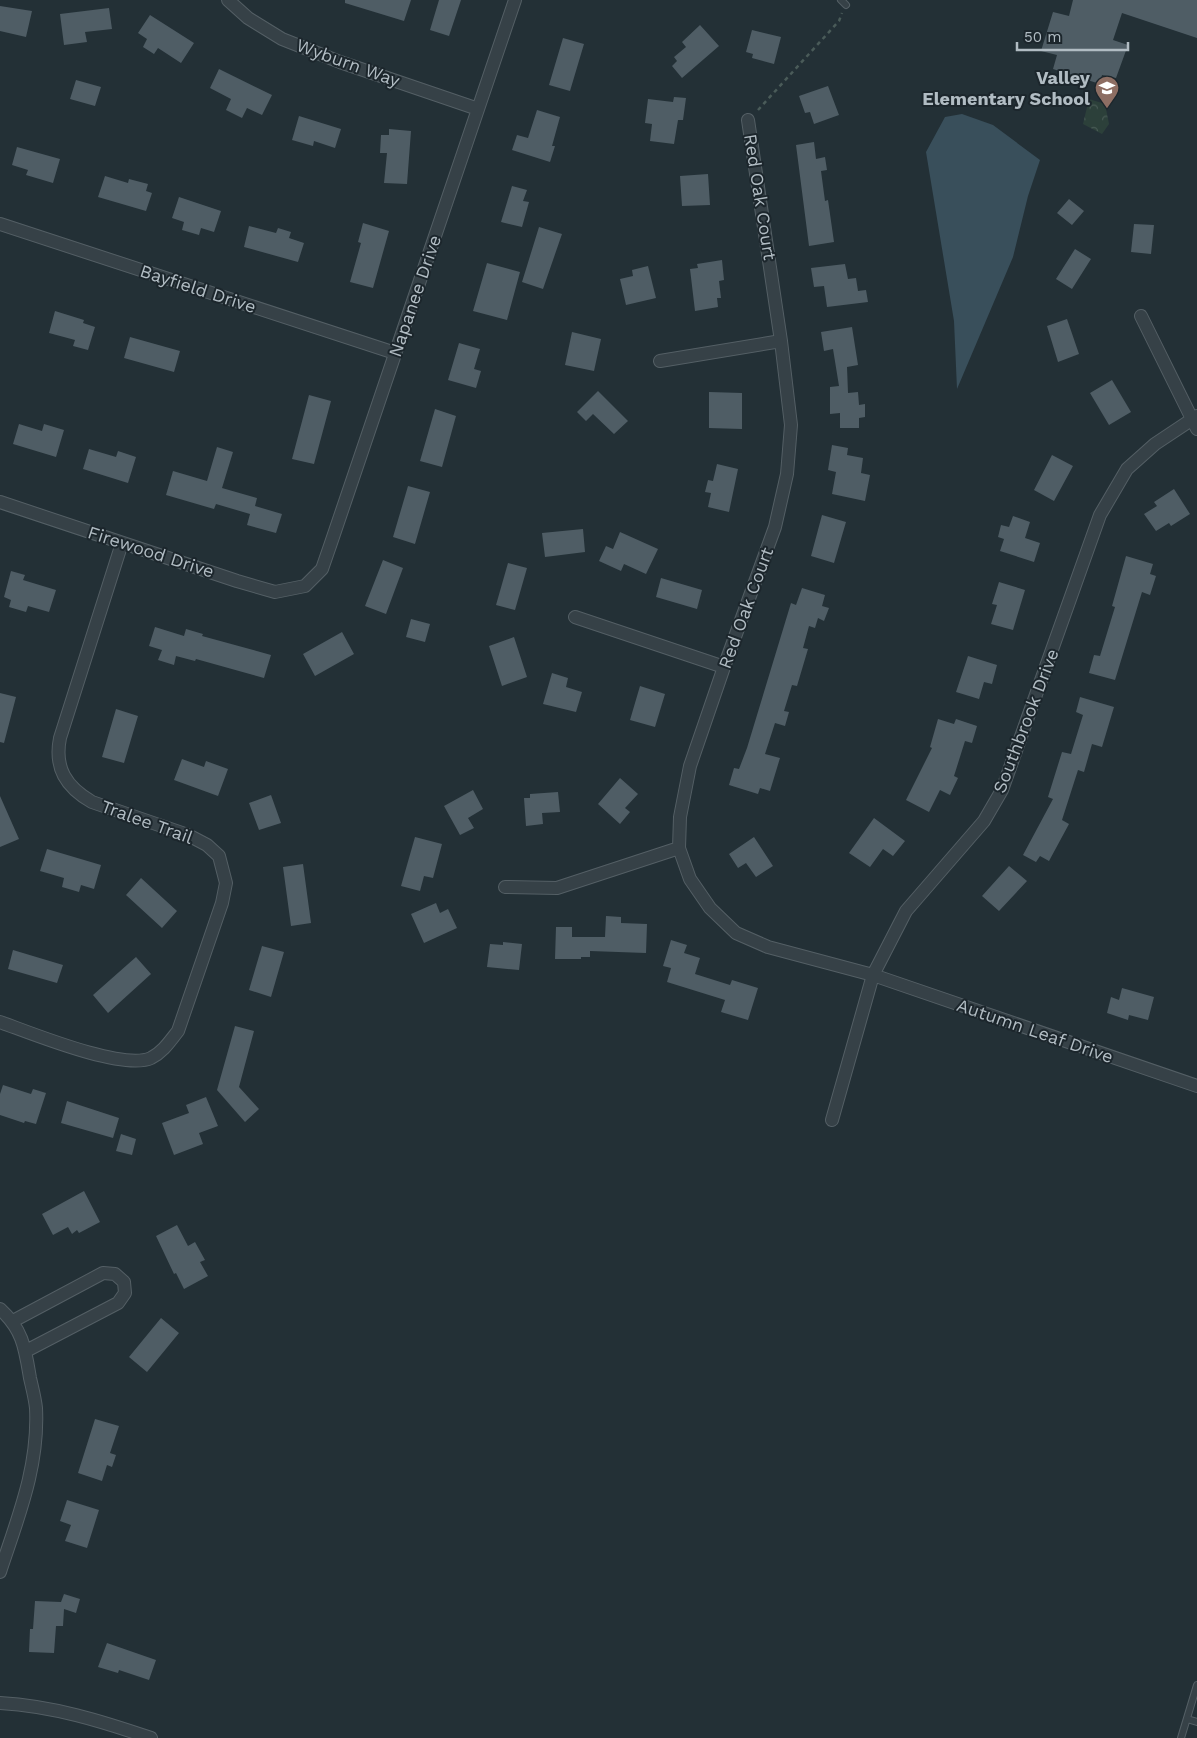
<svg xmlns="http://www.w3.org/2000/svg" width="1197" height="1738" viewBox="0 0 1197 1738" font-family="'Work Sans',sans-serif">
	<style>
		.park { fill: url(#park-crowns) }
		.water { fill: #394f5b }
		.building { fill: #4f5d65 }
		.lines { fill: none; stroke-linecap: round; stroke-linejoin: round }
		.service-casing { stroke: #545f65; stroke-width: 8 }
		.minor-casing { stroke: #545f65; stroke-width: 14 }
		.path { stroke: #4a5b59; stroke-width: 2.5; stroke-dasharray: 4 4; stroke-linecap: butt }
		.service { stroke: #364147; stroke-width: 6 }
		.minor { stroke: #364147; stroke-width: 12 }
		.labels { text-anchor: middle; stroke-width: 4; stroke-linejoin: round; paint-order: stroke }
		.street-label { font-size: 18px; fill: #b1bcc3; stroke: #1c262c }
		.poi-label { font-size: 18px; font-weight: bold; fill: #b1bcc3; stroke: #1c262c; text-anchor: end }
	</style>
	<defs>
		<pattern id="park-crowns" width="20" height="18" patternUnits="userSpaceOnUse" patternTransform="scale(1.25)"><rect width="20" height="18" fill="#2c403a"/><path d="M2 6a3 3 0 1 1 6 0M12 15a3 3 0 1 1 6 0" fill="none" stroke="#485a55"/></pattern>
	</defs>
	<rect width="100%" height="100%" fill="#233036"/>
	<path class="park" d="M1089 99 1105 104 1109 124 1102 134 1083 124Z"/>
	<path class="water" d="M962 114 993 125 1040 160 1028 196 1013 257 957 389 954 321 926 152 945 117Z"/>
	<path class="building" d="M345 0H411L404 21 345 3Z
		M439 0H461L449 36 430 30Z
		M1073 0H1197V38L1122 13 1113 40 1128 45 1116 78 1102 75 1100 84 1053 69 1057 55 1041 51 1053 12 1069 16Z
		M0 6 32 11 26 37 0 31Z
		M109 8 112 29 85 32 87 42 64 45 60 14Z
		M150 15 194 43 181 63 158 48 154 54 143 47 147 39 138 33Z
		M700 25 719 46 682 78 672 66 677 61 674 57 686 47 682 42Z
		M752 30 781 37 774 64 752 58 753 54 746 52Z
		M563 38 584 44 570 91 549 85Z
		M219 69 272 95 262 115 247 108 242 118 226 110 231 99 210 88Z
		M76 80 101 87 95 106 70 99Z
		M828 86 839 115 814 124 810 112 805 113 799 96Z
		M674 97 686 98 683 120H678L674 144 650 141 652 124 645 123 648 99 673 102Z
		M537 110 560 117 552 146H555L550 162 512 150 517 135 528 138Z
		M299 116 341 129 335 148 314 141 313 146 292 140Z
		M389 129 411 131 407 184 384 183 387 153H380L381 135H389Z
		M814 142 816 159 825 157 827 170 821 171 825 201 828 200 834 242 809 246 796 145Z
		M17 147 60 159 53 183 26 175 28 170 12 165Z
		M708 174 710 205 682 206 680 176Z
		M105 176 128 183 129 179 148 184 146 191 152 193 146 211 98 197Z
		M512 186 527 190 523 201 529 202 522 227 501 222Z
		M179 197 221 211 214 232 201 228 199 235 182 230 184 222 172 218Z
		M1069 199 1084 211 1072 225 1057 213Z
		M363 223 389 231 373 288 350 282 361 243 358 242Z
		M1134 224 1154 225 1151 254 1131 252Z
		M249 226 276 233 278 228 291 232 289 238 304 243 298 262 244 247Z
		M539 227 562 234 543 289 522 282Z
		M1075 249 1091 259 1072 289 1056 279Z
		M722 260 724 280 719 281 721 298H717L718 307 695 311 690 269 698 268 697 264Z
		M487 263 520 272 507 320 473 311Z
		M845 264 848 279 856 278 858 291 866 290 868 302 827 307 824 286 814 287 811 268Z
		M648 266 656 298 626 305 620 279 633 276 632 270Z
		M55 311 84 320 83 323 95 327 88 350 73 346 75 340 49 333Z
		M1067 319 1079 354 1058 362 1047 326Z
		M852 327 858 365 847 367 848 393 858 392 859 405 865 404V417L859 418V428H840V413L830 414V387L839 386 833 349 824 351 821 332Z
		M572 332 601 339 594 371 565 365Z
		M130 337 180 351 174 372 124 358Z
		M459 343 480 349 474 369 481 371 476 388 448 380Z
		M1112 380 1131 412 1109 425 1090 393Z
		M598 391 628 421 614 434 593 414 586 421 577 412Z
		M709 392 742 393V429L709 428Z
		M309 395 331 401 314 464 292 459Z
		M435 409 456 416 442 467 420 461Z
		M19 424 42 431 44 424 64 430 56 457 13 444Z
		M832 445 848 448 847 455 863 458 861 473 870 475 865 501 832 494 836 472 828 470Z
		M217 447 233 452 222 488 257 498 255 506 282 514 276 533 247 525 250 514 216 504 214 509 166 495 173 471 207 481Z
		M89 449 116 457 118 451 136 457 128 483 83 469Z
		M1052 455 1073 466 1054 501 1034 490Z
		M717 464 738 469 729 512 708 507 711 493 705 492 708 480 713 481Z
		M408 486 430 492 415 544 393 537Z
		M1174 489 1190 514 1171 526 1169 523 1156 531 1144 514 1157 506 1154 502Z
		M822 515 846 522 834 563 811 556Z
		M1013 516 1030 522 1025 538 1040 543 1034 562 1000 551 1004 539 998 537 1001 525 1009 527Z
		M583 529 585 552 545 557 542 533Z
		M620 532 658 549 646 574 624 564 621 571 599 561 606 546 613 549Z
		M1126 556 1153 564 1150 574 1156 576 1150 595 1142 592 1115 680 1089 673 1094 655 1100 656 1115 607 1112 606Z
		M383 560 403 568 386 614 365 606Z
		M508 563 527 568 515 610 496 605Z
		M11 571 25 575 23 580 56 590 49 612 28 606 26 612 9 607 11 600 4 597Z
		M661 578 702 590 697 609 656 597Z
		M999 582 1025 590 1013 630 991 624 997 605 992 604Z
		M802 588 825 595 822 606 829 608 824 621 818 618 815 628 809 626 803 648 808 649 797 686 792 685 784 711 789 712 785 726 775 723 765 754 780 758 770 791 760 788 758 794 729 785 734 768 739 769 747 748 791 603 796 605Z
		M411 619 430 624 425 642 406 637Z
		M155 627 184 636 186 629 203 634 202 636 271 655 264 678 196 659 195 661 176 656 174 665 158 660 162 650 149 646Z
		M342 632 354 654 315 676 303 654Z
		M514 637 527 677 502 686 489 646Z
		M968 656 997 665 992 684 984 682 979 699 956 692Z
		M552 673 568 678 566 687 582 692 576 712 543 704Z
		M640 686 665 694 655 727 630 720Z
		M0 693 16 697 4 743 0 742Z
		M1080 697 1114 707 1102 747 1092 744 1084 772 1078 770 1062 820 1069 824 1049 861 1040 856 1036 862 1023 855 1053 799 1048 797 1062 752 1071 754 1083 715 1076 712Z
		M116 709 138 716 124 763 102 757Z
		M938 719 954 724 956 719 977 726 972 743 965 741 954 776 958 778 950 795 940 790 929 812 906 800 932 748 930 747Z
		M182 759 204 767 206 761 228 769 218 796 174 780Z
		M620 778 638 794 625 808 630 812 620 824 598 804Z
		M473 790 483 809 468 818 474 828 460 835 444 806Z
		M558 792 560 812 542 813 543 824 526 826 524 798H530V794Z
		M271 795 281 823 259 830 249 803Z
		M0 796 19 839 0 847Z
		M874 818 905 841 893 856 883 849 870 867 849 853Z
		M415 837 442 844 433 878 424 876 420 891 401 886Z
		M754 837 773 866 756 877 746 863 738 868 729 854Z
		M47 849 101 865 94 889 81 885 79 892 62 887 64 878 40 871Z
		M303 864 311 923 291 926 283 867Z
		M1009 866 1027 881 999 911 982 896Z
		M141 878 177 911 162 928 126 895Z
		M436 903 440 913 448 909 457 928 424 943 411 914Z
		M606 916 621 917V923L647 924 646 953 590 951V957H581V959H555L556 927H572V937H605Z
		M671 940 687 945 684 953 700 958 695 974 730 985 732 980 758 988 748 1020 721 1012 725 1000 667 982 671 968 663 966Z
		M503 942 522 944 519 970 487 967 490 944 503 945Z
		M262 946 284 952 271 997 249 990Z
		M13 950 63 965 57 983 8 969Z
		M136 957 151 974 108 1013 93 995Z
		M1122 988 1154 997 1148 1020 1129 1015 1128 1020 1107 1013 1111 997 1119 1000Z
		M235 1026 254 1031 239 1087 259 1109 245 1122 217 1090Z
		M3 1085 31 1094 33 1089 46 1093 36 1124 25 1121 24 1123 0 1115V1094Z
		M206 1097 218 1126 199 1133 203 1144 174 1155 162 1123 189 1113 186 1105Z
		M67 1101 119 1118 113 1138 61 1123Z
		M121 1134 136 1139 132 1155 116 1151Z
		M84 1191 100 1222 79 1233 77 1230 72 1234 68 1227 53 1235 42 1214Z
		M177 1225 188 1246 195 1242 205 1260 200 1262 208 1276 184 1289 176 1273 174 1274 156 1236Z
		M161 1318 179 1333 147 1372 129 1357Z
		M95 1419 119 1426 110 1453 116 1455 112 1467 107 1465 102 1481 78 1473Z
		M67 1500 99 1510 87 1548 65 1541 71 1525 60 1521Z
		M64 1594 80 1599 76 1613 64 1609 63 1626H56L54 1653 29 1652 30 1629H33L35 1601 61 1602Z
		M107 1643 156 1660 149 1680 119 1670 118 1673 98 1667Z"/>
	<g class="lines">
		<defs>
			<path id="service" d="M841 0 846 5
				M1187 1719 1197 1722
				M1181 1738 1197 1685"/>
			<path id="minor" d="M228 0 248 18 282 39 340 62 478 109
				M748 120 781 341 791 425 787 474 775 527 724 667 690 766 680 817 679 848 690 879 710 908 736 933 768 947 873 975 1197 1086
				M0 224 395 353
				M1141 316 1197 429
				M660 361 781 341
				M0 502 237 581 275 592 305 586 322 569 331 543 515 0
				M575 617 724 667
				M505 887 557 888 679 848
				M0 1022C31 1033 123 1071 151 1058 163 1052 170 1041 178 1031L222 903 226 883 219 856 207 845 188 835 92 802C66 787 54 768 60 738L122 543
				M832 1120 873 975 906 911 984 821 1002 790 1100 515 1127 469 1155 444 1197 416
				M0 1309C23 1330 25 1348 30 1378 32 1387 35 1398 36 1408 39 1467 18 1517 0 1572
				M13 1321 103 1273 115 1274 124 1282 125 1293 118 1303 26 1351
				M0 1703C53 1706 101 1721 151 1738"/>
		</defs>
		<use href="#service" class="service-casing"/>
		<use href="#minor" class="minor-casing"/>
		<path class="path" d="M758 110 839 21 842 13"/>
		<use href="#service" class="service"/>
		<use href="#minor" class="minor"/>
	</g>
	<defs>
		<symbol id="school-pin" viewBox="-11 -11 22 30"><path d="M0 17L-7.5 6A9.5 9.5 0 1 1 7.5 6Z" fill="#8d6e63" stroke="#1c262c"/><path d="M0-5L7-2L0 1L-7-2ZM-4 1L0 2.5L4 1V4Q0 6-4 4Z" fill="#fff"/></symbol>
	</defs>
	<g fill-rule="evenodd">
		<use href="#school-pin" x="1093" y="74" width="28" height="38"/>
	</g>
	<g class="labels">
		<g class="street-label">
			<text transform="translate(348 63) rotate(20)" y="6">Wyburn Way</text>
			<text transform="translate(760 197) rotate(81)" y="6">Red Oak Court</text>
			<text transform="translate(198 289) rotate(18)" y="6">Bayfield Drive</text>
			<text transform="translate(415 296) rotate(-71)" y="6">Napanee Drive</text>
			<text transform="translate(151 552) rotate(18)" y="6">Firewood Drive</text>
			<text transform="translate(746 608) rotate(-70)" y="6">Red Oak Court</text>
			<text transform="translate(1026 721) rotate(-69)" y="6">Southbrook Drive</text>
			<text transform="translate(147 822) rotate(20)" y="6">Tralee Trail</text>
			<text transform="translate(1035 1031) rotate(19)" y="6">Autumn Leaf Drive</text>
		</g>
		<g class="poi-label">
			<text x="1090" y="84">Valley<tspan x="1090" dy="21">Elementary School</tspan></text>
		</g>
	</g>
	<path d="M1017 42v8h111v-8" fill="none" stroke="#b1bcc3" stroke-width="2.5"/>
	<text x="1024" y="42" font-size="15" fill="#b1bcc3" stroke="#1c262c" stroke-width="4" paint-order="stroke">50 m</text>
</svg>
